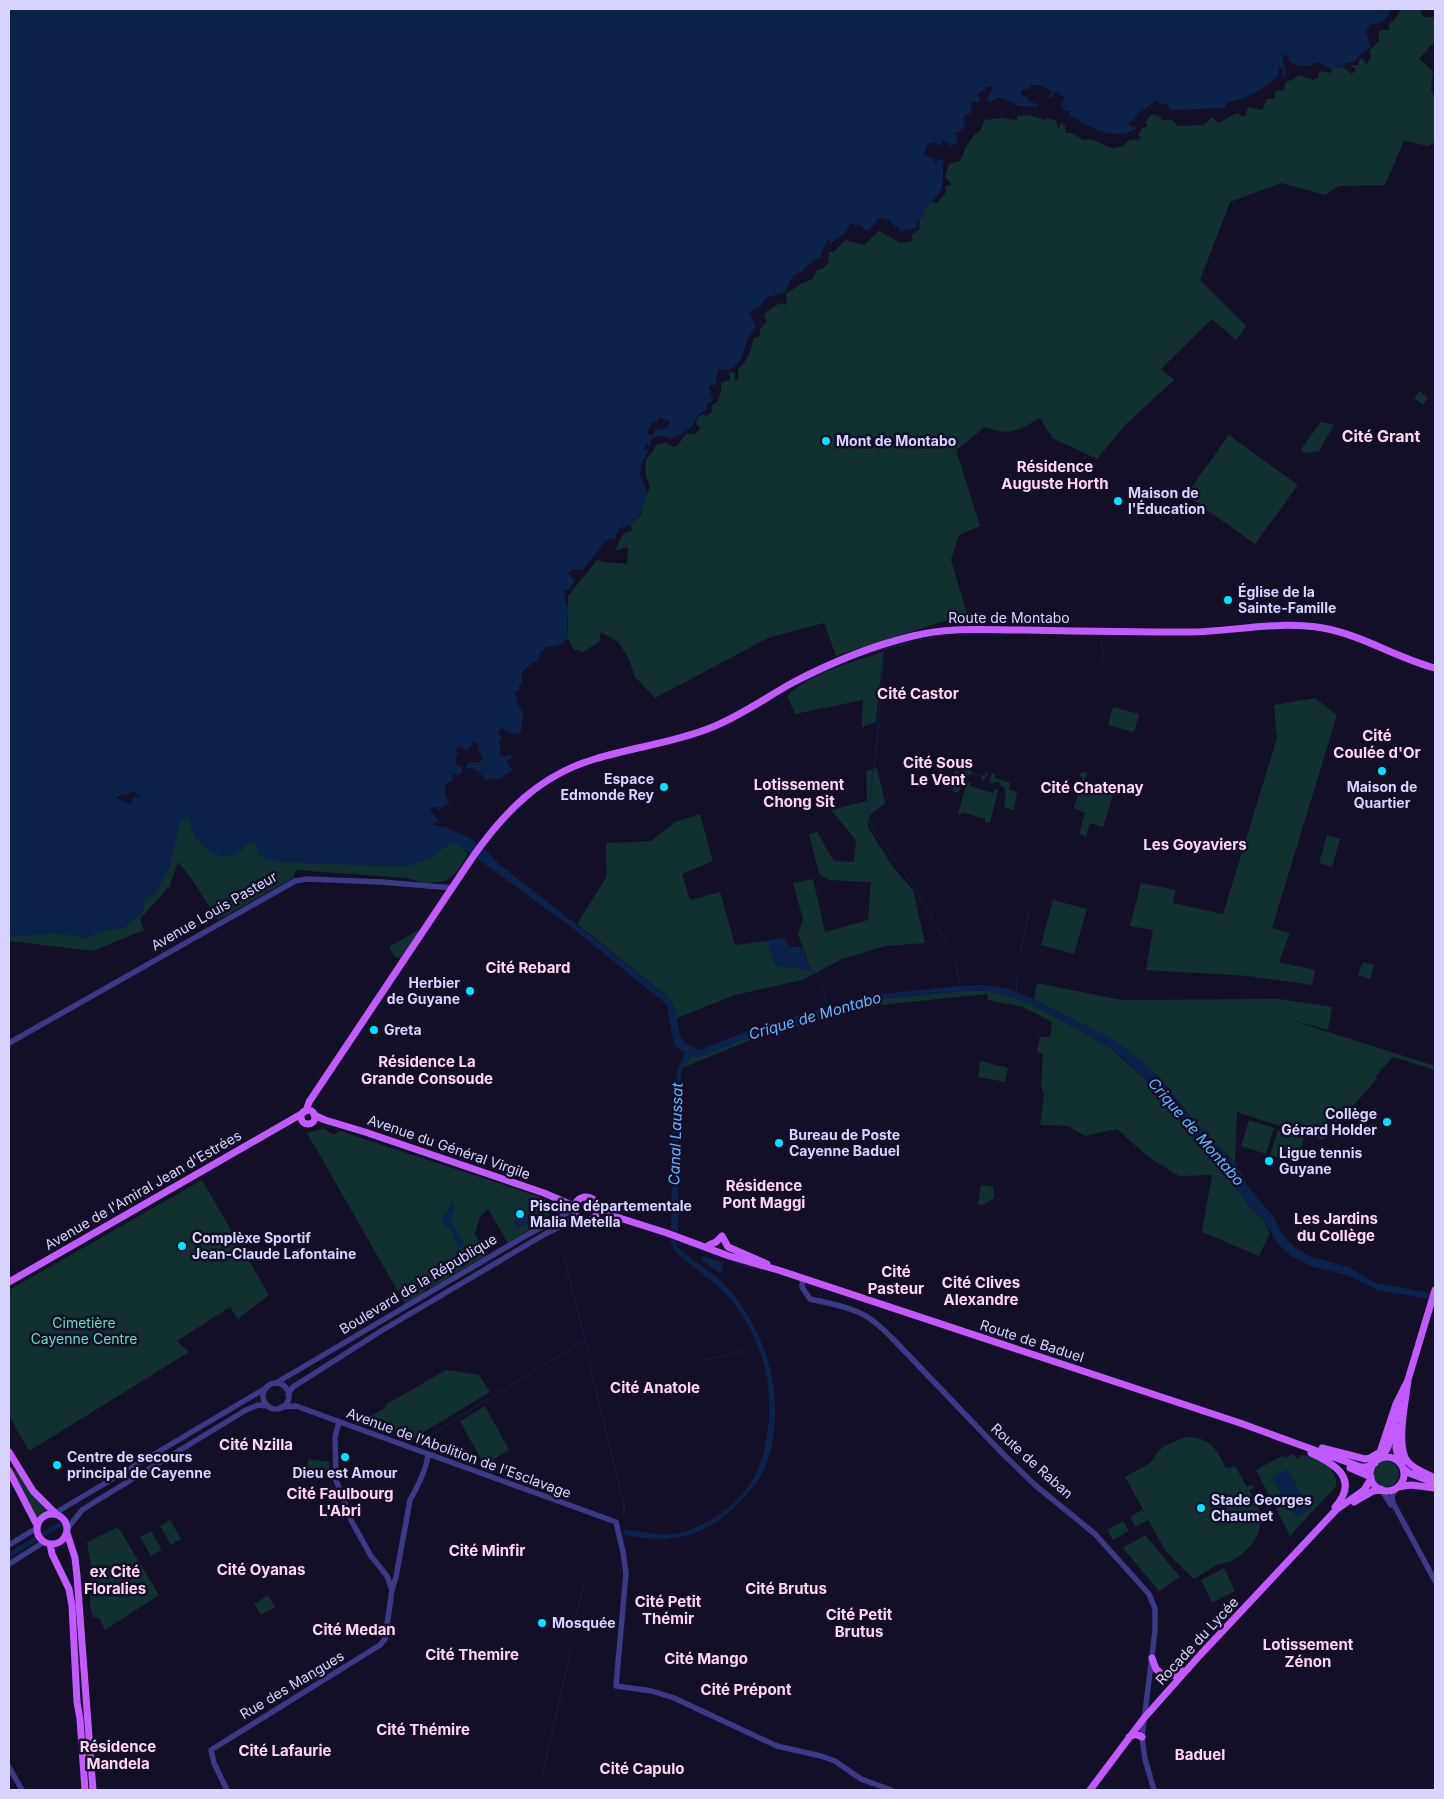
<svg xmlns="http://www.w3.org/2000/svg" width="1444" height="1799" viewBox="0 0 1444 1799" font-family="Inter,sans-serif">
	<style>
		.green { fill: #12302f }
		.water { fill: #0c2248; fill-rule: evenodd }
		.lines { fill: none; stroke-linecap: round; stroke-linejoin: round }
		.stream { stroke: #0c2248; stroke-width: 1 }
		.minor { stroke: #3d3a85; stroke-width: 5.5 }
		.major { stroke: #c25bff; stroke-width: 7 }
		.poi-dot { fill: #00e5ff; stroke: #130f26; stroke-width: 2 }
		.labels { text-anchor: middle; stroke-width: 5; stroke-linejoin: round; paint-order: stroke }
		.poi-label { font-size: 14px; font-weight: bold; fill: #d9d4ff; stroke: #130f26; text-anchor: start }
		.street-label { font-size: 14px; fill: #d9d4ff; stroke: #130f26 }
		.park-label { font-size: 14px; fill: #5fe0c0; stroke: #130f26 }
		.neighbourhood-label { font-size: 15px; font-weight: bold; fill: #ffd6f0; stroke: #130f26 }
		.water-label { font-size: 15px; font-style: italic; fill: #62b6ff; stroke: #130f26 }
		.quarter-label { font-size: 16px; font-weight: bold; fill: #ffd6f0; stroke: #130f26 }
	</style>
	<rect width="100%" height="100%" fill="#130f26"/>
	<path class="green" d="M1401 9H1421L1423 17H1435V41L1419 59 1433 71 1431 89 1435 99V142L1428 146 1404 141 1385 185 1339 186 1325 195 1281 183 1230 202 1200 280 1246 326 1236 340 1212 319 1161 369 1174 380 1126 424 1097 459 1052 438 1040 418C1019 430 1009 437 985 427L956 450 980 526 959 535 951 560 967 614 836 656 824 623 768 638 655 698 635 677 629 659 618 642 601 632 599 642 581 653 579 650H574L568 639V596L597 560C607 564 617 562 627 564L628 547 615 551 623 534 632 530 630 526 641 515 643 502 650 488C647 479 643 467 647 459 650 453 655 452 656 445L666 443 673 447 677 446 686 434H696L700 427 696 425 697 419 702 414 707 416 712 412V405L717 402 721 392V383L730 380 729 372 735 373V381L738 379V369C748 360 751 352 753 339L760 336V329L767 322 764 314 780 303 787 305 786 294 802 283 813 279 817 270 822 269 828 263 829 252H833L846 240 864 245 879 231 901 243 913 241 911 235 920 229C917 214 922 209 933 201L936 204 946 192 945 187 952 184 945 177 949 164 960 161C964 152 970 135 980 131L985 120 1001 118 1017 120V116L1028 115 1045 120 1048 118 1056 121 1058 129 1061 123 1065 126 1066 133H1071L1084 140 1091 139 1112 148 1123 146 1129 140 1140 139 1139 133 1143 127H1147L1146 121 1152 114 1159 116 1162 120H1172L1178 126 1204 125 1212 117 1218 123 1237 113 1245 117 1248 107 1262 110 1267 99H1274L1276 91 1284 90 1286 82 1294 79 1298 75 1313 80 1319 77V71L1331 73 1332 69 1343 67 1352 74 1356 70 1351 65H1358L1360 58 1364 60 1366 65 1371 57 1369 51 1379 41V32L1383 30H1389V24L1396 18Z
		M1420 391 1428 398 1423 405 1414 398Z
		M1321 422 1334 425 1319 451 1304 453 1301 449Z
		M1229 435 1298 485 1255 544 1186 495Z
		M883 652 876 722 862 727 863 700 795 714 787 696C812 673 851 662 883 652Z
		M1315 698 1337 715 1272 928 1290 933 1279 962 1315 970 1312 985 1248 976 1146 970 1153 930 1130 926 1141 883 1176 890 1173 903 1223 914 1277 738 1274 705Z
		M1113 707 1139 714 1134 732 1108 725Z
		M963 766 972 769 971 773 984 776 986 772 988 773 983 781 981 780 982 776 970 774 968 777 961 775 959 786 961 788 958 792H953L955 771 961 772Z
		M877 768 885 803 869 816 868 827 892 866 913 890 925 943 885 946 842 959 802 980 735 995 677 1018 672 1002 665 994 577 924 607 876 606 843 651 841 675 822 700 814 713 861 682 874 690 900 720 892 735 945 767 941 775 965 811 970 798 934 803 919 793 883 813 879 825 932 868 920 871 882 829 880 819 874 809 834 817 832 834 861 854 862 856 840 831 810 867 801 866 771Z
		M1085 772 1087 773 1083 785 1113 795 1103 827 1090 823 1086 836 1079 834 1085 813 1074 808 1083 777 1079 776 1081 773Z
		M992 773 995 775V778L1010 783 1009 790 1017 792 1014 810 1004 807 1006 794 1004 793 1005 788 1000 786 1001 783 995 782 994 784 990 782Z
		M969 782H971L970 786 993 793 994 789 998 790 990 823 985 822V819L962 812 961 815 958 813 967 783Z
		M136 805 421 828 458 843 468 854 457 872 445 881 427 883 405 878 296 870 293 878 218 920 191 878 178 862 169 887 140 919 144 930 93 951 9 941V912Z
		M1327 835 1340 839 1332 867 1319 863Z
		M1053 900 1087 909 1074 954 1041 945Z
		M418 930 421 931 400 959 394 956 389 947Z
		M1363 962 1374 965 1370 979 1358 975Z
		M1037 983 1121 1000 1279 999 1332 1007 1328 1030 1288 1019 1435 1066V1070L1393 1057 1375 1077 1377 1079 1323 1140 1237 1112 1235 1162 1197 1124 1156 1074 1076 1021 1034 999Z
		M975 990 990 991 1028 1002 1111 1048 1148 1082 1224 1167 1232 1182 1249 1206 1264 1221 1270 1233 1259 1256 1202 1232 1212 1175 1179 1176 1147 1156 1117 1129 1085 1136 1068 1126 1040 1125 1044 1095 1041 1085 1043 1054 1037 1052 1040 1037H1050L1052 1022 1023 1007 988 1000 987 994 880 1005 857 1010 753 1039 682 1068 691 1057 768 1030 801 1021 860 1003 880 999Z
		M980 1061 1008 1068 1005 1082 978 1077Z
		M1249 1120 1274 1128 1266 1154 1241 1146Z
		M324 1128 333 1135 340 1131 546 1199 550 1210 548 1218 508 1243 488 1209 480 1217 475 1234 487 1255 431 1288 429 1287 425 1289V1292L405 1304 307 1133Z
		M1278 1130 1304 1138 1296 1163 1270 1155Z
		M202 1180 269 1295 238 1319 230 1307 177 1341 189 1352 31 1450 28 1449 9 1416V1290Z
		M981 1185 993 1186 994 1198 983 1205 978 1204Z
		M446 1370 479 1375 490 1392 412 1439 368 1422 366 1425 361 1424 362 1422 386 1407 385 1405Z
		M485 1406 509 1450 484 1465 460 1421Z
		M1186 1437C1210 1437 1216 1448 1226 1468L1235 1466 1247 1487 1252 1485 1254 1488 1249 1490 1259 1508 1261 1516 1259 1530 1254 1542 1240 1556 1231 1561 1217 1565 1194 1579 1167 1553 1148 1520 1136 1527 1130 1517 1142 1510 1145 1513 1125 1477 1150 1463 1158 1452 1164 1446Z
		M1293 1454 1297 1459 1302 1455 1315 1458 1330 1466 1336 1479V1486L1290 1536 1256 1470 1284 1455 1285 1458Z
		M308 1459 330 1462 328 1476 307 1473Z
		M1373 1474a13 13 0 1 1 26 0a13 13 0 1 1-26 0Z
		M17 1470 48 1510 41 1513 36 1518 12 1472Z
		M170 1520 181 1539 171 1545 160 1526Z
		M1123 1521 1129 1531 1113 1540 1107 1530Z
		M118 1527 159 1595 105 1630 99 1618 93 1617 90 1606 91 1567 87 1542Z
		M151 1531 162 1550 151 1556 140 1537Z
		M1145 1535 1180 1577 1159 1591 1123 1548Z
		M1224 1568 1235 1591 1212 1603 1201 1580Z
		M268 1595 275 1607 261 1615 254 1604Z"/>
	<path class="water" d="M9 9H1391C1387 19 1383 24 1372 24L1366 31 1371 48 1364 51 1354 62 1347 63 1340 68 1332 69 1317 62C1307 69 1299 66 1289 62L1288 55 1282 56C1283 64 1288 71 1283 79V69L1279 66 1278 76C1260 91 1250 97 1227 103L1225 108 1171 110C1168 104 1166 103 1159 104L1158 100C1149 105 1134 116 1128 125L1137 128C1115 143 1089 127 1069 115L1070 111H1064L1061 103 1065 98 1058 92H1054L1052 98 1048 97 1052 91 1039 85H1032L1028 89 1021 90V95L1027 97 1028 101 1037 104V107L1019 106 999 97 991 102 986 100 994 87H988L977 95 980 100 979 102H972L971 113 965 115 963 121 966 125 962 130 956 132 953 135H957L956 139 958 143 951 146 943 140 940 146 935 143 927 144 924 154 933 159 936 164 937 160 944 159C942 167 944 172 943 179 943 193 933 201 923 208L925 216 918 220 916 228 900 232 898 227H894C890 219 886 218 878 218L874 225 866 231 859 224 857 226 851 223 845 233 831 243 829 238 821 253 822 257 812 261 801 272 794 275 784 293 765 298 761 306 749 312 756 327 748 338 740 361 730 370 718 369 715 385 709 386 713 401 707 404 706 410C694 417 699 416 693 425 687 432 677 436 668 440V438C661 435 655 436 650 440L651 446 646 444 644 450 649 449 641 464 642 469 639 474 648 493C639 510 642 525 620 528L618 532 616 533 615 541 611 538C598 546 593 559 582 570L574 569 568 573 575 581 568 590 564 591 566 604 569 609 567 621 568 639 560 645 546 647 543 650H541L538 661 531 664 522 672V684L519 685V690L515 692 518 705 523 711 521 732 512 734 508 731 501 728 498 733 502 738 498 743 501 746 499 751 502 757 509 755 514 756 506 762 513 770 497 780 492 778 487 780 475 769 465 768 469 762 479 763 483 758 478 749 479 745 473 741V746H470L468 751 458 746 455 751 459 753 456 755 455 761 458 767H462V773L457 775 453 773 452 781 445 785V793L449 803 439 810 437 807H431V811L440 823 434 821V825C460 829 482 844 499 864L665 994 672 1002 677 1018 681 1038 688 1045 700 1050 757 1027 858 999 881 994 972 985H987L1008 989 1034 999 1114 1040 1142 1061 1166 1085 1197 1124 1235 1162 1249 1188 1273 1216 1282 1234 1294 1247 1311 1257 1349 1267 1373 1282 1435 1294V1300L1377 1290 1350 1276 1310 1266 1291 1256 1278 1244 1264 1221 1249 1206 1232 1182 1224 1167 1191 1132 1171 1106 1130 1064 1111 1048 1028 1002 990 991 975 990 880 999 860 1003 801 1021 768 1030 701 1057H691L682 1068 678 1101V1232L671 1229 673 1098 678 1068 685 1053 674 1045 667 1005 574 929 464 849 455 843 449 844 432 857 412 865 401 867 282 862 266 859 258 854 257 846 253 842C245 843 244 850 238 853 217 865 190 841 190 820L186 818 180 823 168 871 154 895 147 899 140 916 131 921 124 928 107 930 83 939C64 930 30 936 9 937ZM659 418 669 421 670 423 668 427 656 430 652 436 647 434V432L652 422 657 423ZM131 791 135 792 137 795H141L133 798 130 804 117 798 118 796 126 795Z
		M784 937 790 947H802L811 971 775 965 767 941Z
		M453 1200 455 1209 450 1219 464 1244 459 1248 460 1263H456L454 1270C454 1264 457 1259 458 1253 458 1245 454 1235 450 1228L446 1227 441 1220Z
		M528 1213 532 1221 517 1229 513 1222Z
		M671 1239 676 1240 678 1248C692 1260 709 1270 723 1283 741 1301 754 1323 763 1347 778 1383 780 1433 764 1470 758 1482 748 1494 738 1503 731 1510 724 1517 715 1523 690 1540 653 1543 624 1534L623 1530C642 1530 661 1538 680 1533 708 1525 734 1508 750 1484 769 1457 773 1404 766 1373 761 1351 752 1329 739 1310 723 1286 696 1271 675 1251L671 1243Z
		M703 1256 723 1263 721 1274 701 1260Z
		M1287 1469 1304 1499 1289 1508 1272 1477Z
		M1308 1503 1311 1509 1296 1517 1293 1511Z
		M68 1517 70 1521 9 1558V1552Z"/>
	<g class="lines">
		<path class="stream" d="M972 634H982
			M985 634H991
			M993 634H1008
			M960 635 969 634
			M939 636 952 635
			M1100 638 1104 654 1102 660
			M925 639 936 637
			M917 640 923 639
			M891 647 884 649 877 743 868 810 872 828 914 887 949 946
			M893 647 909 643
			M851 659 883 649
			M796 685 840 664
			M1020 954 1030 908
			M955 963 961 986
			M811 971 818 974
			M822 987 828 1008
			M1016 994 1018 972
			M676 1244 682 1243 725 1259
			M564 1258 589 1354
			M734 1262 749 1267
			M703 1360 745 1351
			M589 1362 624 1505V1516
			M493 1396 584 1341
			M425 1439 487 1399
			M571 1634 585 1581
			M543 1772 571 1649"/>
		<path class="minor" d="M9 1043 295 881 307 879 382 882 453 888
			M803 1278 802 1287 810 1299C827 1303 844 1305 860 1313 873 1319 884 1330 894 1340L1003 1454 1035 1485 1095 1534 1149 1594 1155 1609V1631L1142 1737 1145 1759 1154 1790
			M276 1383 527 1235 574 1209
			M263 1396a13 13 0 1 1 26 0a13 13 0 1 1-26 0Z
			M288 1394 293 1387 381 1331 545 1234 577 1218
			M281 1407 296 1406 616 1522 623 1552 626 1573 616 1686 652 1691 674 1698 777 1746 821 1756 835 1761 861 1779 891 1790
			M1396 1488 1392 1496 1393 1503 1435 1581
			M1382 1490 1391 1505
			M55 1513 266 1388
			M68 1528 82 1510 93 1503 246 1410 258 1405 268 1406
			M9 1545 37 1528
			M9 1564 44 1542
			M392 1590 396 1577 410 1500C418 1486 426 1471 428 1455
			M9 1767 22 1790
			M227 1790 214 1763 211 1750 380 1645 385 1639 392 1590 387 1576 371 1556 352 1522 336 1480 335 1437 339 1422"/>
		<path class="major" d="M301 1117a7 7 0 1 1 14 0a7 7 0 1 1-14 0Z
			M306 1111 309 1102 472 858C504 812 540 775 595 759 633 747 673 743 710 728 739 717 765 698 792 683 830 663 871 646 913 636 949 627 985 630 1022 630 1077 631 1133 632 1188 632 1233 632 1277 620 1323 628 1362 635 1397 658 1435 668
			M314 1115 325 1120 365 1132 544 1193 574 1206
			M574 1209a12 12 0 1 1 24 0a12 12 0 1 1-24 0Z
			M598 1209 607 1214 667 1233 729 1256 778 1270 1240 1423 1361 1467H1367L1375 1463
			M709 1245 716 1242 722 1236 728 1247 767 1264
			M9 1282 303 1113
			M1408 1380C1406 1399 1395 1448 1408 1462 1415 1470 1426 1473 1435 1478
			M1407 1383 1435 1290
			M1397 1427 1396 1448 1399 1462
			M1322 1448 1365 1459 1370 1458 1380 1452 1396 1404 1408 1380
			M9 1452 33 1491 55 1513
			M1311 1453C1335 1464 1360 1479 1335 1507
			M1370 1474a17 17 0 1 1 34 0a17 17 0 1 1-34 0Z
			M1381 1458 1388 1447 1400 1405
			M1350 1468 1371 1477
			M1403 1468 1409 1473 1435 1483
			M9 1471 37 1525
			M1398 1487 1411 1485 1435 1488
			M1354 1502 1373 1491 1381 1489
			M37 1529a15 15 0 1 1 30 0a15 15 0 1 1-30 0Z
			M67 1533 75 1558 77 1576 93 1790
			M50 1544 52 1554 69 1589 72 1606 77 1702 80 1719 85 1790
			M1152 1658 1156 1669 1164 1676 1176 1675 1181 1670
			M1129 1737 1136 1734 1142 1737
			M1090 1790 1144 1718 1201 1654 1336 1510 1364 1490 1371 1479"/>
	</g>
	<g class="poi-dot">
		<circle cx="826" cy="441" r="5"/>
		<circle cx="1118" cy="501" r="5"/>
		<circle cx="1228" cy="600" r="5"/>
		<circle cx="1382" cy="771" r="5"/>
		<circle cx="664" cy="787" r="5"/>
		<circle cx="470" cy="991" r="5"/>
		<circle cx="374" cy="1030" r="5"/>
		<circle cx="1387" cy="1122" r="5"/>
		<circle cx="779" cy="1143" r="5"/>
		<circle cx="1269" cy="1161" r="5"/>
		<circle cx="520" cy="1214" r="5"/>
		<circle cx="182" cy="1246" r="5"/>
		<circle cx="345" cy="1457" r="5"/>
		<circle cx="57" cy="1465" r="5"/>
		<circle cx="1201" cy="1508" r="5"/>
		<circle cx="542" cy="1623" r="5"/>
	</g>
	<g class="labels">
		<g class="poi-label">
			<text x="836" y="446">Mont de Montabo</text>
			<text x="1128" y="498">Maison de<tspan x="1128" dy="16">l'Éducation</tspan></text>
			<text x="1238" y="597">Église de la<tspan x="1238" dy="16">Sainte-Famille</tspan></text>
			<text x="654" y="784" text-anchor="end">Espace<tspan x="654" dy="16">Edmonde Rey</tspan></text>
			<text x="1382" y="792" text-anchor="middle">Maison de<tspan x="1382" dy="16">Quartier</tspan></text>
			<text x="460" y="988" text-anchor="end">Herbier<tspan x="460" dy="16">de Guyane</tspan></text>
			<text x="384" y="1035">Greta</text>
			<text x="1377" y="1119" text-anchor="end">Collège<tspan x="1377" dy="16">Gérard Holder</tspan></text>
			<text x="789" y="1140">Bureau de Poste<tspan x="789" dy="16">Cayenne Baduel</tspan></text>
			<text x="1279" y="1158">Ligue tennis<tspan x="1279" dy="16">Guyane</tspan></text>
			<text x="530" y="1211">Piscine départementale<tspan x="530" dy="16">Malia Metella</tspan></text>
			<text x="192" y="1243">Complèxe Sportif<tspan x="192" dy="16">Jean-Claude Lafontaine</tspan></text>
			<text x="67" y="1462">Centre de secours<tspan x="67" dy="16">principal de Cayenne</tspan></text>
			<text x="345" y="1478" text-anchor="middle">Dieu est Amour</text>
			<text x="1211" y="1505">Stade Georges<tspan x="1211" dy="16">Chaumet</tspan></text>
			<text x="552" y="1628">Mosquée</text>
		</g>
		<g class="street-label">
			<text x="1009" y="623">Route de Montabo</text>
			<text transform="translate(214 911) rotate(-30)" y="5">Avenue Louis Pasteur</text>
			<text transform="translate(449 1147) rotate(19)" y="5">Avenue du Général Virgile</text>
			<text transform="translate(143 1190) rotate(-30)" y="5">Avenue de l'Amiral Jean d'Estrées</text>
			<text transform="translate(418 1284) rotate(-31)" y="5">Boulevard de la République</text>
			<text transform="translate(1032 1341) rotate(18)" y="5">Route de Baduel</text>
			<text transform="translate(459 1453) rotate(20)" y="5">Avenue de l'Abolition de l'Esclavage</text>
			<text transform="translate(1032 1461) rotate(42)" y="5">Route de Raban</text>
			<text transform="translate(1197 1641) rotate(-47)" y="5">Rocade du Lycée</text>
			<text transform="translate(292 1685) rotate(-31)" y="5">Rue des Mangues</text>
		</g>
		<g class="park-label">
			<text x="84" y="1328">Cimetière<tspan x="84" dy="16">Cayenne Centre</tspan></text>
		</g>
		<g class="neighbourhood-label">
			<text x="1055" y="472">Résidence<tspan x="1055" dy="17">Auguste Horth</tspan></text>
			<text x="918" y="699">Cité Castor</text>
			<text x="1377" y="741">Cité<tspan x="1377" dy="17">Coulée d'Or</tspan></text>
			<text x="938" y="768">Cité Sous<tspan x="938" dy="17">Le Vent</tspan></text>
			<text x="799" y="790">Lotissement<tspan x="799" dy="17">Chong Sit</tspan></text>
			<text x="1092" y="793">Cité Chatenay</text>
			<text x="1195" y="850">Les Goyaviers</text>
			<text x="528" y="973">Cité Rebard</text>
			<text x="427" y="1067">Résidence La<tspan x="427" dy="17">Grande Consoude</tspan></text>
			<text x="764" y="1191">Résidence<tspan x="764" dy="17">Pont Maggi</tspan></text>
			<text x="1336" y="1224">Les Jardins<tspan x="1336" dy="17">du Collège</tspan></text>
			<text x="896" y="1277">Cité<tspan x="896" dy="17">Pasteur</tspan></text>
			<text x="981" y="1288">Cité Clives<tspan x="981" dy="17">Alexandre</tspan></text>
			<text x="655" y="1393">Cité Anatole</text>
			<text x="256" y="1450">Cité Nzilla</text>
			<text x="340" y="1499">Cité Faulbourg<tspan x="340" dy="17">L'Abri</tspan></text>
			<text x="487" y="1556">Cité Minfir</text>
			<text x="261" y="1575">Cité Oyanas</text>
			<text x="115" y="1577">ex Cité<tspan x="115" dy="17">Floralies</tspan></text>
			<text x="786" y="1594">Cité Brutus</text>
			<text x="668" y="1607">Cité Petit<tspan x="668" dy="17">Thémir</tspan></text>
			<text x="859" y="1620">Cité Petit<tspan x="859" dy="17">Brutus</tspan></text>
			<text x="354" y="1635">Cité Medan</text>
			<text x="1308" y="1650">Lotissement<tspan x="1308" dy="17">Zénon</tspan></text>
			<text x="472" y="1660">Cité Themire</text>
			<text x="706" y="1664">Cité Mango</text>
			<text x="746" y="1695">Cité Prépont</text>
			<text x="423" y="1735">Cité Thémire</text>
			<text x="118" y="1752">Résidence<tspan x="118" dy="17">Mandela</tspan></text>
			<text x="285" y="1756">Cité Lafaurie</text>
			<text x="1200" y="1760">Baduel</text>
			<text x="642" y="1774">Cité Capulo</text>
		</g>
		<g class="water-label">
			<text transform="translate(815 1016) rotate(-16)" y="5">Crique de Montabo</text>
			<text transform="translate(1196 1132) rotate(49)" y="5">Crique de Montabo</text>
			<text transform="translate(676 1134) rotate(-88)" y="5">Canal Laussat</text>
		</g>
		<g class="quarter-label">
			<text x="1381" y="442">Cité Grant</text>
		</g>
	</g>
	<rect width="1444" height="1799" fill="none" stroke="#d9d4ff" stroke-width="20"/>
</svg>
